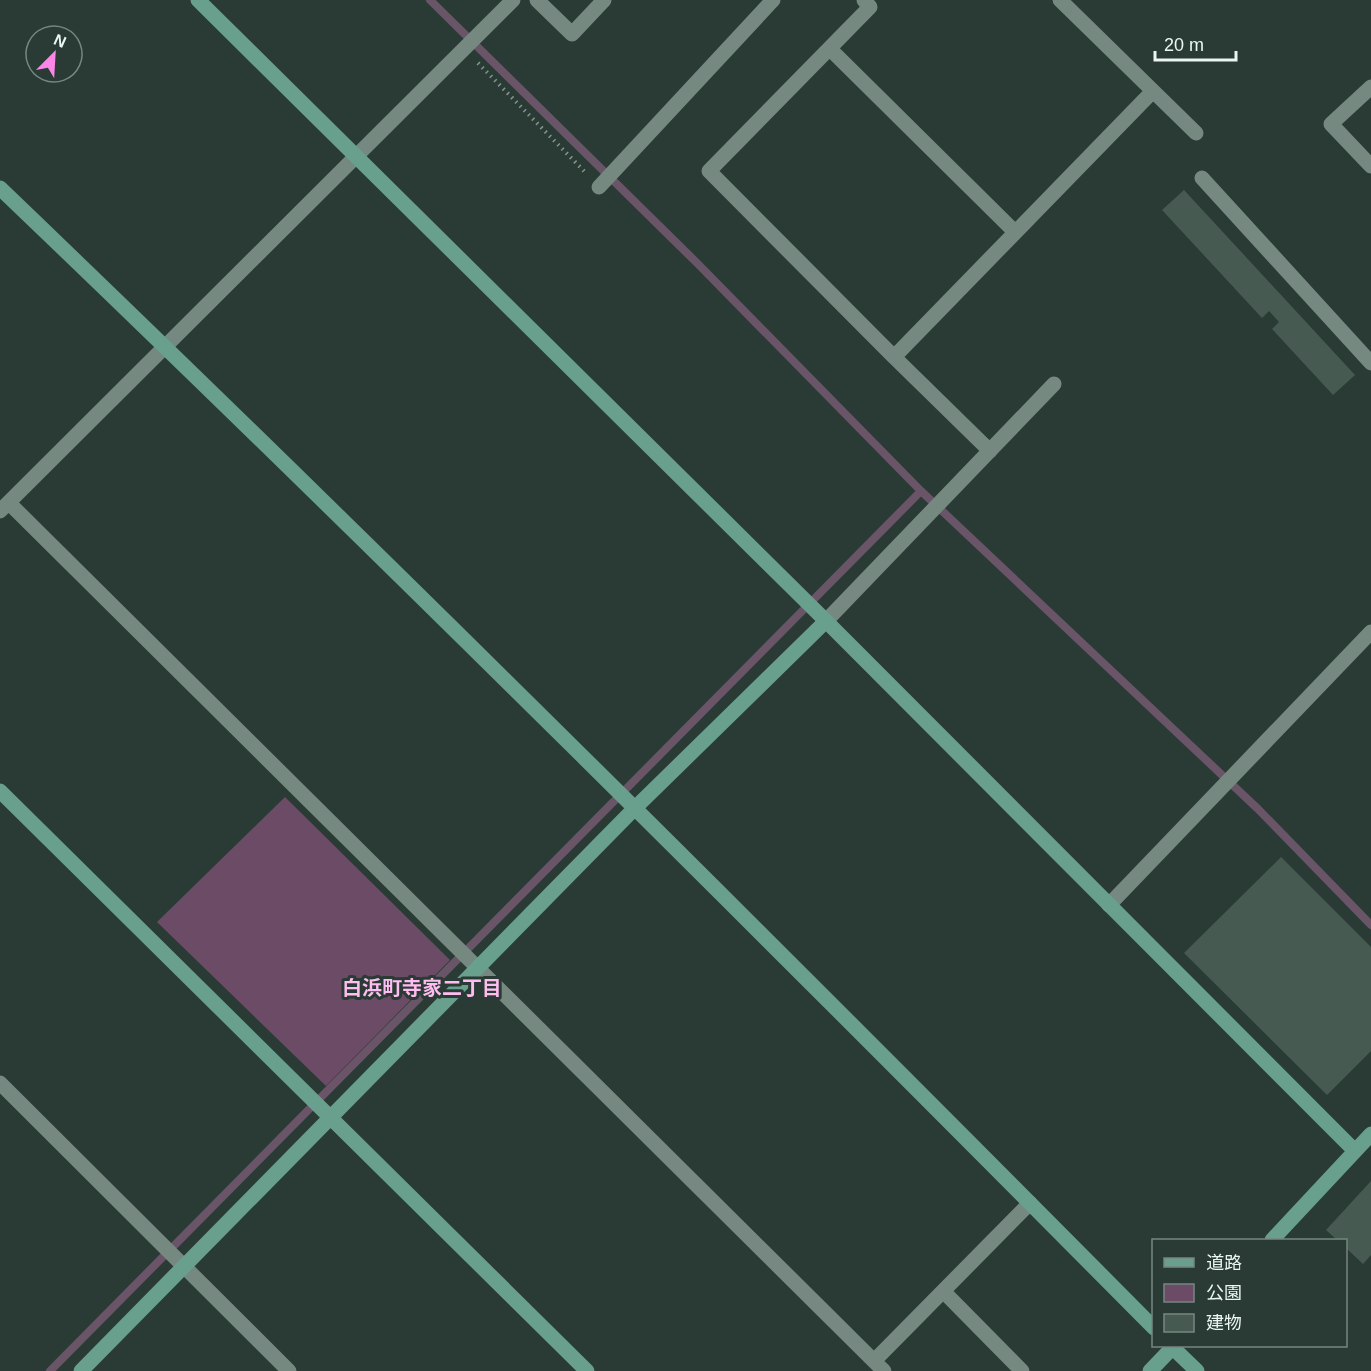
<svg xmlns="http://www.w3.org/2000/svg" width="1371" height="1371" viewBox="0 0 1371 1371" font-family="Arial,'Noto Sans JP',sans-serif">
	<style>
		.green { fill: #6b4b65 }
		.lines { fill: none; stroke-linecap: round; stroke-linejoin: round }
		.stream { stroke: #6a5568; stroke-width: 8 }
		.building { fill: #475a52 }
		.path { stroke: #85948e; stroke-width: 4; stroke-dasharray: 1.5 4.5; stroke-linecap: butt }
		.street { stroke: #758981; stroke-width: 15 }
		.secondary { stroke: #68a08d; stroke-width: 15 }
		.labels { text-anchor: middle; stroke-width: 6; stroke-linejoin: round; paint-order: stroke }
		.neighbourhood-label { font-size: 20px; font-weight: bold; fill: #febcf0; stroke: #293b34 }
	</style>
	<rect width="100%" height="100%" fill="#293b34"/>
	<path class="green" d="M285 797 450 960 326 1086 157 922Z"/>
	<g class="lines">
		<path class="stream" d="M430 0 698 264 921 491 1258 809 1371 925
			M50 1371 921 491"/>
	</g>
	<path class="building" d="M1184 190 1355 375 1333 395 1272 329 1279 322 1269 311 1262 318 1162 210Z
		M1281 857 1371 947V1051L1327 1095 1184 953Z
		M1371 1181V1255L1363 1264 1346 1248V1240H1337L1326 1230Z"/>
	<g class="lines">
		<path class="path" d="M478 63 586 173"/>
		<path class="street" d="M537 0 572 34 604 0
			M864 0 870 7 709 171 894 357
			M1060 0 1196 133
			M830 49 1015 232
			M1371 87 1331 124 1371 166
			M1202 178 1371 363
			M599 187 773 0
			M990 451 894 357 1153 91
			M9 503 884 1371
			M0 511 513 0
			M826 621 1054 384
			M1109 905 1371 632
			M0 1083 289 1371
			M944 1292 1022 1371
			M874 1361 1030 1203"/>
		<path class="secondary" d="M198 0 826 621 1355 1151
			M0 188C390 562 773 944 1154 1328
			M0 791 587 1371
			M1272 1240 1371 1134
			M1171 1346 1197 1371
			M81 1371 634 809 826 621
			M1150 1371 1174 1346"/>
	</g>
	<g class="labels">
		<g class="neighbourhood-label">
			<text x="422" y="995">白浜町寺家二丁目</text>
		</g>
	</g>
	<rect x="1152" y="1239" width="195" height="108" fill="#293b34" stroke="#778680" stroke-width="1.5"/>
	<rect x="1164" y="1258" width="30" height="9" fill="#68a08d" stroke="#778680" stroke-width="1.5"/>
	<text x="1206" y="1269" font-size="18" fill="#ebf6f1">道路</text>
	<rect x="1164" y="1284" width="30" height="18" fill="#6b4b65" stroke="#778680" stroke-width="1.5"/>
	<text x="1206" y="1299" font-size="18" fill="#ebf6f1">公園</text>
	<rect x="1164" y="1314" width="30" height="18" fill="#475a52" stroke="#778680" stroke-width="1.5"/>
	<text x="1206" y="1329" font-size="18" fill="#ebf6f1">建物</text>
	<g transform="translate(54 54) rotate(24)"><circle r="28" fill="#293b34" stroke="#778680" stroke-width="1.5"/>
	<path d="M0-4.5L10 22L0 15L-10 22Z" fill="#fa87e6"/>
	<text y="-9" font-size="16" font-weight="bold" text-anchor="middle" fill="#ebf6f1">N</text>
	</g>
	<path d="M1155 51v9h81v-9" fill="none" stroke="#ebf6f1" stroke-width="3"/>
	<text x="1164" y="51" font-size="18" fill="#ebf6f1" stroke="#293b34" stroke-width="4.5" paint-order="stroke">20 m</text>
</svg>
